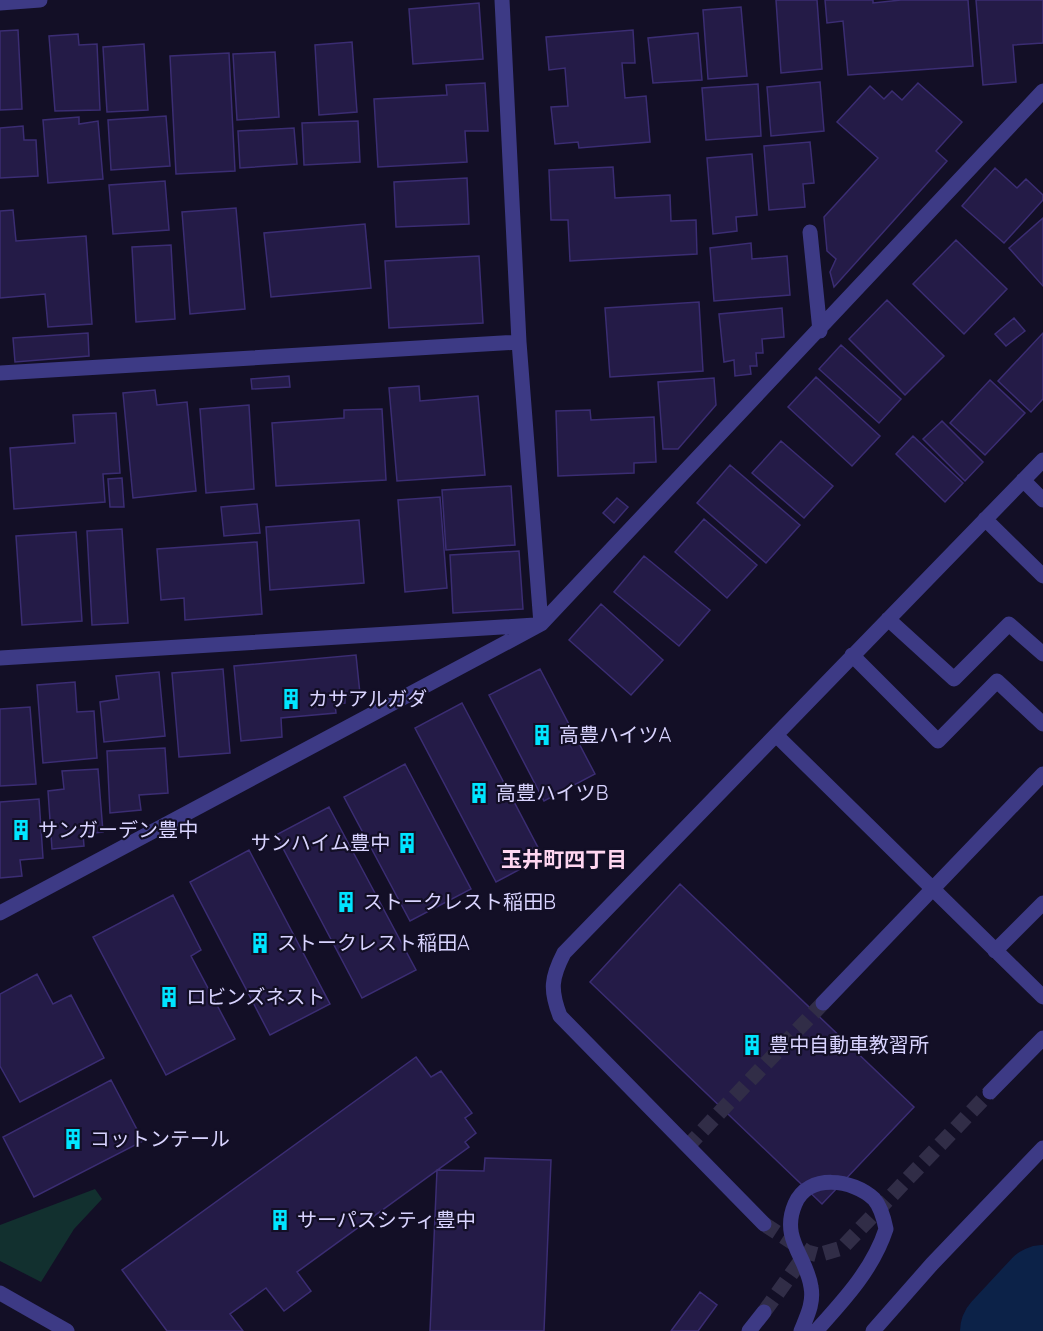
<svg xmlns="http://www.w3.org/2000/svg" width="1043" height="1331" viewBox="0 0 1043 1331" font-family="Quicksand,'Noto Sans JP',sans-serif">
	<style>
		.green { fill: #12302f }
		.lines { fill: none; stroke-linecap: round; stroke-linejoin: round }
		.river { stroke: #0c2248; stroke-width: 86 }
		.building { fill: #241b47; stroke: #3b2d73; stroke-width: 1.5 }
		.minor-tunnel { stroke: #312d47; stroke-width: 15; stroke-dasharray: 15 8; stroke-linecap: butt }
		.minor { stroke: #3d3a85; stroke-width: 15 }
		.labels { text-anchor: middle; stroke-width: 4.5; stroke-linejoin: round; paint-order: stroke }
		.poi-label { font-size: 20px; fill: #d9d4ff; stroke: #130f26; text-anchor: start }
		.neighbourhood-label { font-size: 21px; font-weight: bold; fill: #ffd6f0; stroke: #130f26 }
	</style>
	<rect width="100%" height="100%" fill="#130f26"/>
	<path class="green" d="M95 1189 102 1199 74 1229 41 1282 0 1261V1225Z"/>
	<g class="lines">
		<path class="river" d="M1003 1331 1043 1288"/>
	</g>
	<path class="building" d="M776 0H817L822 69 781 73Z
		M825 0H873V3L901 0H968L973 66 848 75 843 21 827 23Z
		M976 0H1043V43L1013 45 1016 82 983 85Z
		M479 3 483 59 413 64 409 9Z
		M741 7 747 76 708 79 703 10Z
		M18 30 22 109 0 110V31Z
		M633 30 635 63H622L625 98 646 96 650 142 579 148 578 142 555 144 551 107 568 106 565 68 549 70 546 37Z
		M698 33 702 80 653 83 648 38Z
		M78 34 79 45 97 44 100 110 55 111 49 36Z
		M352 42 357 112 319 115 315 45Z
		M144 44 148 110 107 112 103 47Z
		M275 52 279 117 237 120 233 54Z
		M229 53 235 171 176 174 170 56Z
		M820 82 824 131 771 136 767 87Z
		M485 83 488 131H465L467 162 378 167 374 99 447 95 446 85Z
		M918 83 962 122 936 151 947 161 834 287 830 272 836 259 827 251 824 217 878 158 837 122 870 86 884 99 892 91 902 100Z
		M758 84 761 136 706 140 702 88Z
		M166 116 170 166 111 170 108 120Z
		M79 117V124L98 121 103 179 48 183 43 120Z
		M358 121 360 162 304 165 302 123Z
		M23 126 24 140H36L38 176 0 178V128Z
		M294 128 297 164 240 168 238 131Z
		M810 142 814 183 803 184 805 207 769 210 764 146Z
		M752 154 757 215 736 217 737 231 713 234 707 158Z
		M613 167 615 198 670 195 671 221 696 220 697 254 570 261 568 220H551L549 170Z
		M995 168 1017 188 1026 179 1043 195V200L1004 243 962 206Z
		M467 178 469 224 396 227 394 182Z
		M165 181 169 230 113 234 109 185Z
		M236 208 245 309 190 314 182 212Z
		M13 210 16 241 86 236 92 324 48 327 45 294 0 298V211Z
		M1043 218V286L1009 248Z
		M365 224 371 288 271 297 264 233Z
		M956 240 1007 289 964 334 913 284Z
		M751 243 752 259 787 256 790 295 714 301 710 248Z
		M171 245 175 319 136 322 132 247Z
		M479 256 483 323 389 328 385 261Z
		M887 300 944 356 905 395 849 339Z
		M699 302 703 371 610 377 605 308Z
		M782 308 784 337 762 339 763 353H756L757 366H750L751 374 735 376 734 360 724 362 719 314Z
		M1014 318 1025 331 1006 346 995 334Z
		M88 333 89 356 15 362 13 338Z
		M1043 333V399L1031 412 998 381Z
		M841 345 901 399 879 423 819 369Z
		M289 376 290 387 252 389 251 379Z
		M816 377 880 436 852 466 788 407Z
		M714 378 716 405 678 449H663L658 382Z
		M990 380 1025 413 985 455 950 423Z
		M419 386 420 401 478 396 485 475 397 481 389 388Z
		M155 390 157 405 187 402 196 491 133 498 123 393Z
		M249 405 254 489 206 493 200 409Z
		M382 409 386 480 276 486 272 423 344 418V410Z
		M590 410 591 420 654 417 656 462 634 463V473L558 476 556 411Z
		M116 413 120 473 103 474 105 502 14 509 10 448 75 443 73 415Z
		M942 421 983 462 965 481 923 439Z
		M913 436 963 483 945 502 896 454Z
		M781 441 833 486 804 518 752 473Z
		M730 465 800 525 766 563 697 503Z
		M122 478 124 507H110L108 479Z
		M511 486 515 545 446 550 442 490Z
		M440 497 447 588 405 592 398 500Z
		M617 498 628 507 614 523 603 513Z
		M257 504 260 533 224 536 221 507Z
		M704 519 757 565 727 598 675 552Z
		M359 520 364 583 270 590 266 527Z
		M122 529 128 623 92 625 87 531Z
		M76 532 82 621 22 625 16 536Z
		M257 542 262 614 185 620 184 598 161 600 157 549Z
		M519 551 523 609 453 613 450 555Z
		M644 556 710 610 679 646 614 592Z
		M601 604 663 660 631 695 569 640Z
		M356 655 360 694 345 695V703L335 704 336 713 281 718 282 737 241 741 234 666Z
		M223 669 230 753 179 757 172 673Z
		M540 669 595 774 544 801 489 695Z
		M159 672 165 736 104 742 100 702 119 699 116 676Z
		M75 682 77 712 94 711 97 758 43 763 37 685Z
		M462 703 543 857 496 882 415 728Z
		M30 707 36 784 0 786V709Z
		M165 748 168 793 139 795 141 810 110 813 107 751Z
		M405 764 471 889 410 921 344 797Z
		M98 769 103 832 83 834 84 846 52 849 48 791 64 789 62 771Z
		M39 799 43 858 20 860 22 876 0 878V802Z
		M329 807 416 970 362 998 276 835Z
		M249 850 330 1004 270 1035 190 882Z
		M680 884 914 1107 822 1204 590 982Z
		M173 895 201 950 191 956 235 1039 166 1075 93 937Z
		M37 974 53 1004 71 995 104 1058 20 1102 0 1066V994Z
		M416 1057 431 1077 441 1071 472 1113 465 1118 476 1133 465 1142 469 1147 297 1272 311 1291 284 1311 266 1288 230 1314 243 1331H167L122 1270Z
		M111 1080 143 1141 34 1197 3 1137Z
		M485 1158 551 1160 544 1331H430L437 1170 484 1171Z
		M700 1292 717 1305 698 1331H671Z"/>
	<g class="lines">
		<path class="minor-tunnel" d="M687 1147 823 1003
			M764 1224 807 1252 818 1255 842 1248 990 1092
			M764 1312 807 1252"/>
		<path class="minor" d="M502 0 519 342 541 624
			M0 3 40 0
			M810 232 820 331
			M0 373 519 342
			M1023 480 1043 500
			M985 519 1043 576
			M888 619 954 679 1009 624 1043 654
			M852 655 938 741 997 681 1043 724
			M0 658 535 625
			M776 735 1043 997
			M0 913 541 624 1043 91
			M995 951 1043 903
			M823 1003 1043 774
			M990 1092 1043 1038
			M764 1224 560 1016C550 990 551 978 564 953L1043 460
			M0 1293 67 1331
			M749 1331 764 1312
			M801 1331C807 1316 814 1303 811 1287 807 1257 780 1239 795 1204 808 1173 853 1179 874 1199 881 1207 884 1219 886 1229 873 1269 844 1300 816 1331
			M873 1331 932 1264 1043 1148"/>
	</g>
	<defs>
		<symbol id="building-bare" viewBox="-9 -9 18 18"><path d="M-4-6H4V6H1V3H-1V6H-4ZM-2.5-4.3h1.7v1.8h-1.7ZM.8-4.3h1.7v1.8H.8ZM-2.5-1h1.7V.8h-1.7ZM.8-1h1.7V.8H.8Z" fill="#00e5ff" stroke="#130f26" stroke-width="2.5" paint-order="stroke"/></symbol>
	</defs>
	<g fill-rule="evenodd">
		<use href="#building-bare" x="276" y="684" width="30" height="30"/>
		<use href="#building-bare" x="527" y="720" width="30" height="30"/>
		<use href="#building-bare" x="464" y="778" width="30" height="30"/>
		<use href="#building-bare" x="6" y="815" width="30" height="30"/>
		<use href="#building-bare" x="392" y="828" width="30" height="30"/>
		<use href="#building-bare" x="331" y="887" width="30" height="30"/>
		<use href="#building-bare" x="245" y="928" width="30" height="30"/>
		<use href="#building-bare" x="154" y="982" width="30" height="30"/>
		<use href="#building-bare" x="737" y="1030" width="30" height="30"/>
		<use href="#building-bare" x="58" y="1124" width="30" height="30"/>
		<use href="#building-bare" x="265" y="1205" width="30" height="30"/>
	</g>
	<g class="labels">
		<g class="poi-label">
			<text x="308" y="706">カサアルガダ</text>
			<text x="559" y="742">高豊ハイツA</text>
			<text x="496" y="800">高豊ハイツB</text>
			<text x="38" y="837">サンガーデン豊中</text>
			<text x="390" y="850" text-anchor="end">サンハイム豊中</text>
			<text x="363" y="909">ストークレスト稲田B</text>
			<text x="277" y="950">ストークレスト稲田A</text>
			<text x="186" y="1004">ロビンズネスト</text>
			<text x="769" y="1052">豊中自動車教習所</text>
			<text x="90" y="1146">コットンテール</text>
			<text x="297" y="1227">サーパスシティ豊中</text>
		</g>
		<g class="neighbourhood-label">
			<text x="564" y="867">玉井町四丁目</text>
		</g>
	</g>
</svg>
